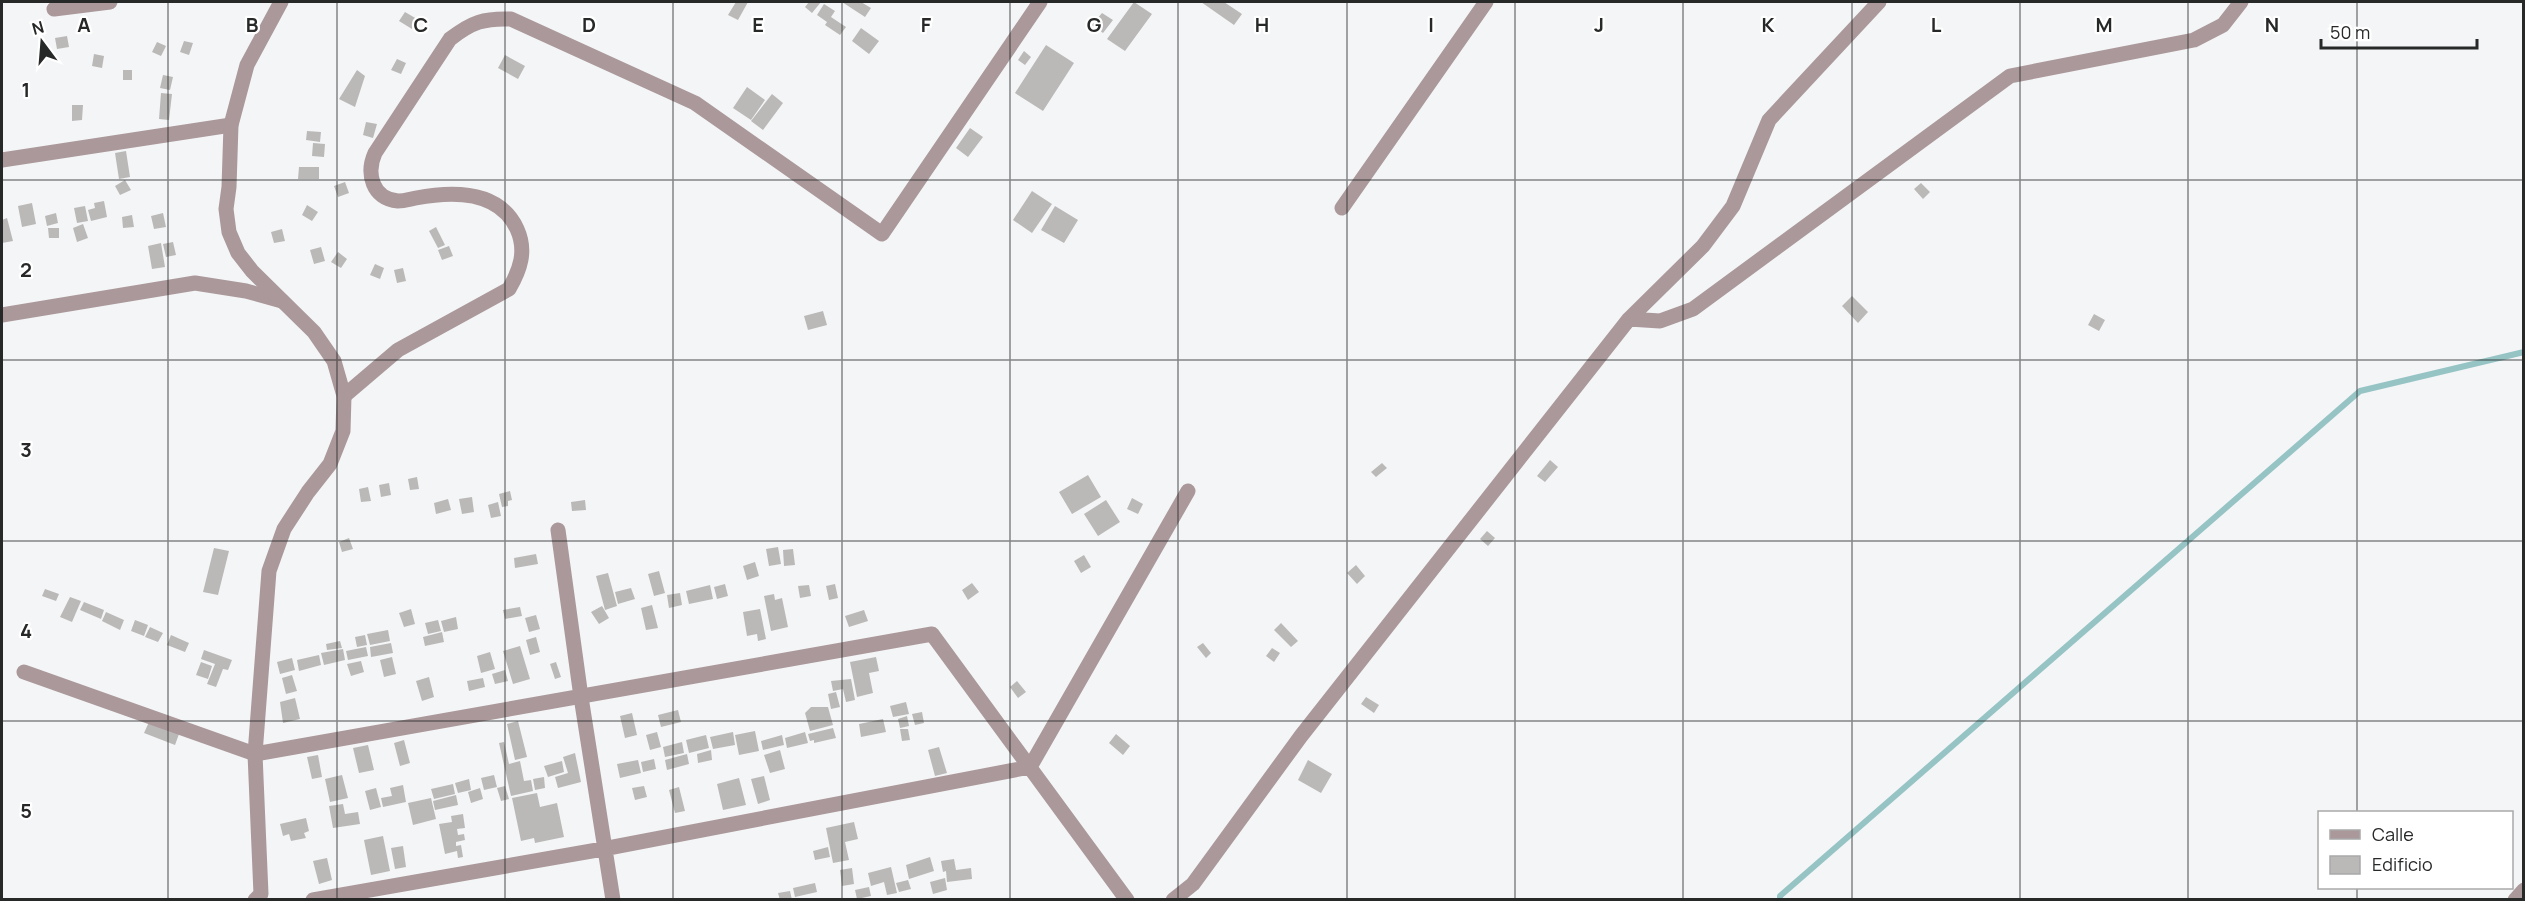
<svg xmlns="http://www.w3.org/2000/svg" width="2525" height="901" viewBox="0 0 2525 901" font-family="Manrope,sans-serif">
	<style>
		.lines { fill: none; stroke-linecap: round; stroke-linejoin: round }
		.stream { stroke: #96c4c5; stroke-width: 6 }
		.building { fill: #bbb9b8 }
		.minor { stroke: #aa989b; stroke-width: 15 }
		.tertiary { stroke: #aa989b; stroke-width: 15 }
		.grid { fill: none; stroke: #272828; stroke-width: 1.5; stroke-opacity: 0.55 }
		.grid-label { font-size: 20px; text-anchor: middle; font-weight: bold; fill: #272828; stroke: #fff; stroke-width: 4.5; stroke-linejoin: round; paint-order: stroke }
	</style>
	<rect width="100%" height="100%" fill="#f4f5f6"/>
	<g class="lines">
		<path class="stream" d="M1780 900V896L2360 391 2524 352"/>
	</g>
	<path class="building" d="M736 2H748L738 20 728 15Z
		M809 2H821L812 13 805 7Z
		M842 2H861L871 8 865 17Z
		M1134 2 1152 14 1125 51 1107 39Z
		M1201 2H1224L1242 14 1234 25Z
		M824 4 835 11 831 17 846 27 840 35 825 25 827 22 817 15Z
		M405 12 417 19 412 29 399 21Z
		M1102 13 1113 20 1103 33 1092 25Z
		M861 28 879 41 869 54 852 41Z
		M67 36 69 47 57 49 55 38Z
		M184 41 193 43 189 55 180 52Z
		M157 42 166 46 161 56 152 52Z
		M1046 45 1074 63 1043 111 1015 93Z
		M1024 51 1031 57 1025 65 1018 60Z
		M94 54 104 56 102 68 92 66Z
		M505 55 525 66 518 79 498 68Z
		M397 59 406 63 401 74 391 70Z
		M123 70H132V80H123Z
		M357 70 365 76 355 107 339 99Z
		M163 75 173 77 170 90 160 88Z
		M747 87 765 100 751 120 733 108Z
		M161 93 172 94 169 120 159 119Z
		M772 94 783 103 763 130 751 121Z
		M72 105H83L82 120 72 121Z
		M366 122 377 124 373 138 363 135Z
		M970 128 983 137 968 157 956 148Z
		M307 131 321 132 320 142 306 140Z
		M313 143 325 144 324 157 312 156Z
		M126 151 130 177 119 179 115 153Z
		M299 167H319V179H298Z
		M125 180 131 190 120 195 115 186Z
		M345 182 349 193 338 197 334 186Z
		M1921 183 1930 192 1923 199 1914 189Z
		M1032 191 1052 204 1032 233 1013 220Z
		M104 201 107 217 91 221 88 210 95 208 94 203Z
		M32 203 36 224 22 227 18 206Z
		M307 205 318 212 312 221 302 215Z
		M85 206 88 221 77 223 74 208Z
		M1055 206 1078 220 1064 243 1041 230Z
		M56 213 58 223 47 226 45 216Z
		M163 213 166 227 154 229 151 216Z
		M132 215 134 227 123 228 122 217Z
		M7 218 13 241 2 243V220Z
		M83 224 88 238 77 242 73 228Z
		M436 227 445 245 438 248 429 231Z
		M48 228H59V238H49Z
		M282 229 285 241 274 243 271 232Z
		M173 242 176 255 166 257 163 244Z
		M161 243 165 267 152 269 148 246Z
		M449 246 453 256 442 260 438 250Z
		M321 247 325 261 314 264 310 250Z
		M338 252 347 259 341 268 331 262Z
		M375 264 384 268 380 279 370 275Z
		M403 268 406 281 397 283 394 270Z
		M1852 296 1868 312 1858 323 1842 306Z
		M823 311 827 325 808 330 804 316Z
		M2094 314 2105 320 2099 331 2088 325Z
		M1550 460 1558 467 1545 482 1537 476Z
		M1382 463 1387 468 1376 477 1371 472Z
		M1088 475 1101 497 1072 514 1059 492Z
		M417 477 419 489 410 490 408 479Z
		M389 483 391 495 381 497 379 485Z
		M368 487 371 501 361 502 359 489Z
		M510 491 512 500 508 501V506L502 507 499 494Z
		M472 497 474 512 462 514 459 499Z
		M1132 498 1143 504 1138 514 1127 509Z
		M448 499 451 510 436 514 434 503Z
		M585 500 586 510 572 511 571 502Z
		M1106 500 1120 522 1098 536 1084 514Z
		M498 502 501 516 491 518 488 505Z
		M1487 531 1495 538 1488 546 1480 539Z
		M349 538 353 549 342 552 339 542Z
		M778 547 781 564 769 566 766 549Z
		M214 548 229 551 218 595 203 592Z
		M793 549 795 565 784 566 783 550Z
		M536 554 538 564 515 568 514 558Z
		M1084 555 1091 567 1081 573 1074 561Z
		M755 562 759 576 747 580 743 566Z
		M1356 565 1365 576 1357 584 1347 573Z
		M659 571 665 593 654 596 648 574Z
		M608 573 617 606 605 610 596 576Z
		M972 583 979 592 968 600 962 590Z
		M725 584 728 596 717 599 714 587Z
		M835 584 838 598 829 600 826 586Z
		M710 585 713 599 689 604 686 591Z
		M809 585 811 596 800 598 798 586Z
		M631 588 635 599 618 604 615 592Z
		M45 589 59 594 56 601 42 596Z
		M680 593 682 605 669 608 667 595Z
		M774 594 775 600 782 598 788 627 771 631 764 596Z
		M70 597 81 601 72 622 60 617Z
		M84 602 104 610 101 619 80 610Z
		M652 605 658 628 646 630 641 608Z
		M602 606 609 618 599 624 591 612Z
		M520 607 522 616 505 619 503 610Z
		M411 609 415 624 404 627 399 613Z
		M760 609 766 639 758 641 757 634 747 636 743 612Z
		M864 610 868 621 849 627 845 616Z
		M106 612 124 620 120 630 102 621Z
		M536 615 540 629 529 632 525 618Z
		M456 617 458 629 444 632 441 621Z
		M135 620 148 625 144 636 131 631Z
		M438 620 441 631 428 634 425 623Z
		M1281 623 1298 641 1291 647 1274 630Z
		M150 627 163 633 158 642 145 637Z
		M388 630 390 641 370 645 367 634Z
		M442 632 444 642 425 646 423 637Z
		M171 635 189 643 185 652 167 645Z
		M365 635 367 645 357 647 355 637Z
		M536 637 540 652 530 655 526 640Z
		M340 641 342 648 327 650 326 644Z
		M391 643 393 653 371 657 370 647Z
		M1203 643 1211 653 1206 658 1197 647Z
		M520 646 530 679 513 684 503 651Z
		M366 647 368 656 348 660 346 651Z
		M1272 648 1280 653 1274 662 1266 656Z
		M343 649 345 660 324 665 321 653Z
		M204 650 232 660 228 670 223 669 216 687 207 684 215 664 201 659Z
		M490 652 495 669 481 673 477 656Z
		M319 655 321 665 299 671 297 660Z
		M392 657 396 674 384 677 380 660Z
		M876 657 879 671 869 673 873 693 857 697 850 662Z
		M292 658 295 670 280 674 277 662Z
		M361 661 364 672 351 676 347 664Z
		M201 662 212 666 208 679 196 675Z
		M556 662 561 677 555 679 550 664Z
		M505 670 508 681 495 684 492 674Z
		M292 675 297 691 286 694 282 678Z
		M429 677 434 697 422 701 416 681Z
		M483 678 485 687 469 691 467 681Z
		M851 679 855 700 846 702 843 689 833 691 831 681Z
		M1017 681 1026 692 1018 698 1010 687Z
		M836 692 840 707 831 709 828 694Z
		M1366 697 1379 705 1374 713 1361 704Z
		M295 698 300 719 283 723 280 702Z
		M906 702 909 714 893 717 890 706Z
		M811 707H828L833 725 810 731 805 713Z
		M678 710 681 722 661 727 658 715Z
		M922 712 924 723 915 725 912 714Z
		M632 713 637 735 625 738 620 716Z
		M907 716 909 726 900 728 898 719Z
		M883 719 886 732 861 737 859 724Z
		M518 721 527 757 515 760 507 724Z
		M149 722 179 734 175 745 144 733Z
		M833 728 836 738 814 743V740L810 741 808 734Z
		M900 729H908L910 740 902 741Z
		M755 731 759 751 739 755 735 735Z
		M657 732 661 747 650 750 646 735Z
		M733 732 735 745 713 749 710 737Z
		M805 732 808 743 787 748 785 738Z
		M1116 734 1130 746 1123 755 1109 743Z
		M706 735 709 748 689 753 686 740Z
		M782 735 784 745 763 750 761 741Z
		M404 740 410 763 400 766 394 743Z
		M504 742 509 764 520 761 524 781 531 780 533 791 511 796 499 743Z
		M682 742 684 753 665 757 663 747Z
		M368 745 374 770 359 773 353 748Z
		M939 747 947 773 935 776 928 750Z
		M711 750 712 760 698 763 697 754Z
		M780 750 785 769 770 773 764 755Z
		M575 753 581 782 558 788 555 777 568 773 563 757Z
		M687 754 689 764 667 770 665 760Z
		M318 755 322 777 312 779 307 757Z
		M654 759 656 769 643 772 641 762Z
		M638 760 641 773 620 778 617 764Z
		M1308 760 1332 774 1321 793 1298 780Z
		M562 761 564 772 548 777 544 766Z
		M342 775 348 798 330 802 325 779Z
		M494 775 497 787 484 790 481 778Z
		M764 776 770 800 758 804 751 779Z
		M544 777 545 788 535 790 533 779Z
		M739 778 746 805 723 810 717 784Z
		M469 779 471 790 458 793 455 783Z
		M453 784 455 794 434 799 431 789Z
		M403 785 406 802 383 807 381 798 392 796 390 788Z
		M505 786 509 799 501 801 497 788Z
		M644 786 647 797 635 800 632 788Z
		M679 787 685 811 675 813 669 790Z
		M376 788 381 807 370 810 365 791Z
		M480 788 483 799 471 803 468 792Z
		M537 793 540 807 557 803 564 837 535 843 534 838 521 841 512 798Z
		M456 795 458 805 435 810 433 801Z
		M431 798 436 819 413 825 408 803Z
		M343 804 345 814 358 812 360 824 333 828 329 806Z
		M463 814 465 828 457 829 458 835 464 834 465 840 456 842V846L461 845 463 857 458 858 457 851 445 854 439 824 452 822 451 816Z
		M306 818 309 831 304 833 306 838 291 841 289 834 283 836 280 824Z
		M854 822 858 839 845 842 849 860 833 863 826 828Z
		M383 836 390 871 371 875 364 840Z
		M403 846 406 867 395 869 391 848Z
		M828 847 830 857 815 860 813 851Z
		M930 857 934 871 909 879 906 865Z
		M327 858 332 880 319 884 313 861Z
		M954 859 956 870 971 868 972 879 947 882 946 871 943 872 941 861Z
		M891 867 897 893 887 895 884 882 871 886 868 873Z
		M852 868 854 884 842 886 840 870Z
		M945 878 947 890 933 894 930 882Z
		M908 880 911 889 899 892 896 883Z
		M815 883 817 892 795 897 793 888Z
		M869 887 871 896 857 899 855 890Z
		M790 891 792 900H780L778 893Z"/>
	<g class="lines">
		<path class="minor" d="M54 9 110 2
			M2 160 231 125
			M1342 208 1486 2
			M2 315 195 283 246 291 282 301
			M1629 319 1660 321 1693 309 2010 76 2194 40 2223 25 2241 2
			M344 396 398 350 509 289C520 270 527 251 517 229 499 190 453 191 416 198 410 199 405 201 398 201 372 199 366 173 375 153L450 39C472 22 484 18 511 19L695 103 882 234 1040 2
			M558 530 581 697 613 900
			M24 672 255 754 932 634 1127 900
			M313 900 603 849 1030 767 1188 491
			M1173 900 1193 884 1301 736 1629 319 1703 246 1733 206 1769 120 1879 2
			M2515 900 2524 890"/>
		<path class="tertiary" d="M255 900 261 894 255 754 269 571 284 529 308 492 330 464 343 431 344 396 334 361 314 332 252 271 238 253 229 232 226 209 229 187 231 125 247 65 281 2"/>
	</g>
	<path class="grid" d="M168 2V900M337 2V900M505 2V900M673 2V900M842 2V900M1010 2V900M1178 2V900M1347 2V900M1515 2V900M1683 2V900M1852 2V900M2020 2V900M2188 2V900M2357 2V812M2 180H2524M2 360H2524M2 541H2524M2 721H2524M2357 888V900"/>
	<g class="grid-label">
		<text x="84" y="32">A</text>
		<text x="252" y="32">B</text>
		<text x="421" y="32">C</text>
		<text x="589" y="32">D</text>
		<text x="758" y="32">E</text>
		<text x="926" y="32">F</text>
		<text x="1094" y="32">G</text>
		<text x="1262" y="32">H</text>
		<text x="1431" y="32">I</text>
		<text x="1599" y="32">J</text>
		<text x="1768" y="32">K</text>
		<text x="1936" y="32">L</text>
		<text x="2104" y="32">M</text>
		<text x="2272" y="32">N</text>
		<text x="26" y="97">1</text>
		<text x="26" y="277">2</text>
		<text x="26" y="457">3</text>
		<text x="26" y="638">4</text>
		<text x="26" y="818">5</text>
	</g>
	<rect width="2525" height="901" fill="none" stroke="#272828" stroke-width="6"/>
	<rect x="2318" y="811" width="195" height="78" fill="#ffffff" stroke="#a9a9a9" stroke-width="1.5"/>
	<rect x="2330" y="830" width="30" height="9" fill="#aa989b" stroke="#a9a9a9" stroke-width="1.5"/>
	<text x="2372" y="841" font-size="18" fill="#272828">Calle</text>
	<rect x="2330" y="856" width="30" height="18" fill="#bbb9b8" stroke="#a9a9a9" stroke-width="1.5"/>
	<text x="2372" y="871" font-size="18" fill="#272828">Edificio</text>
	<g transform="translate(42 42) rotate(344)" stroke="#ffffff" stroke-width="4.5" paint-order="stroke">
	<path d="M0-4.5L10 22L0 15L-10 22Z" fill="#272828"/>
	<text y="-9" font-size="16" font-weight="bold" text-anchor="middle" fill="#272828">N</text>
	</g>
	<path d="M2321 39v9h156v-9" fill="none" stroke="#272828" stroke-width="3"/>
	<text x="2330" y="39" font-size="18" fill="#272828" stroke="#ffffff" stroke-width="4.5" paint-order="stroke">50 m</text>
</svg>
